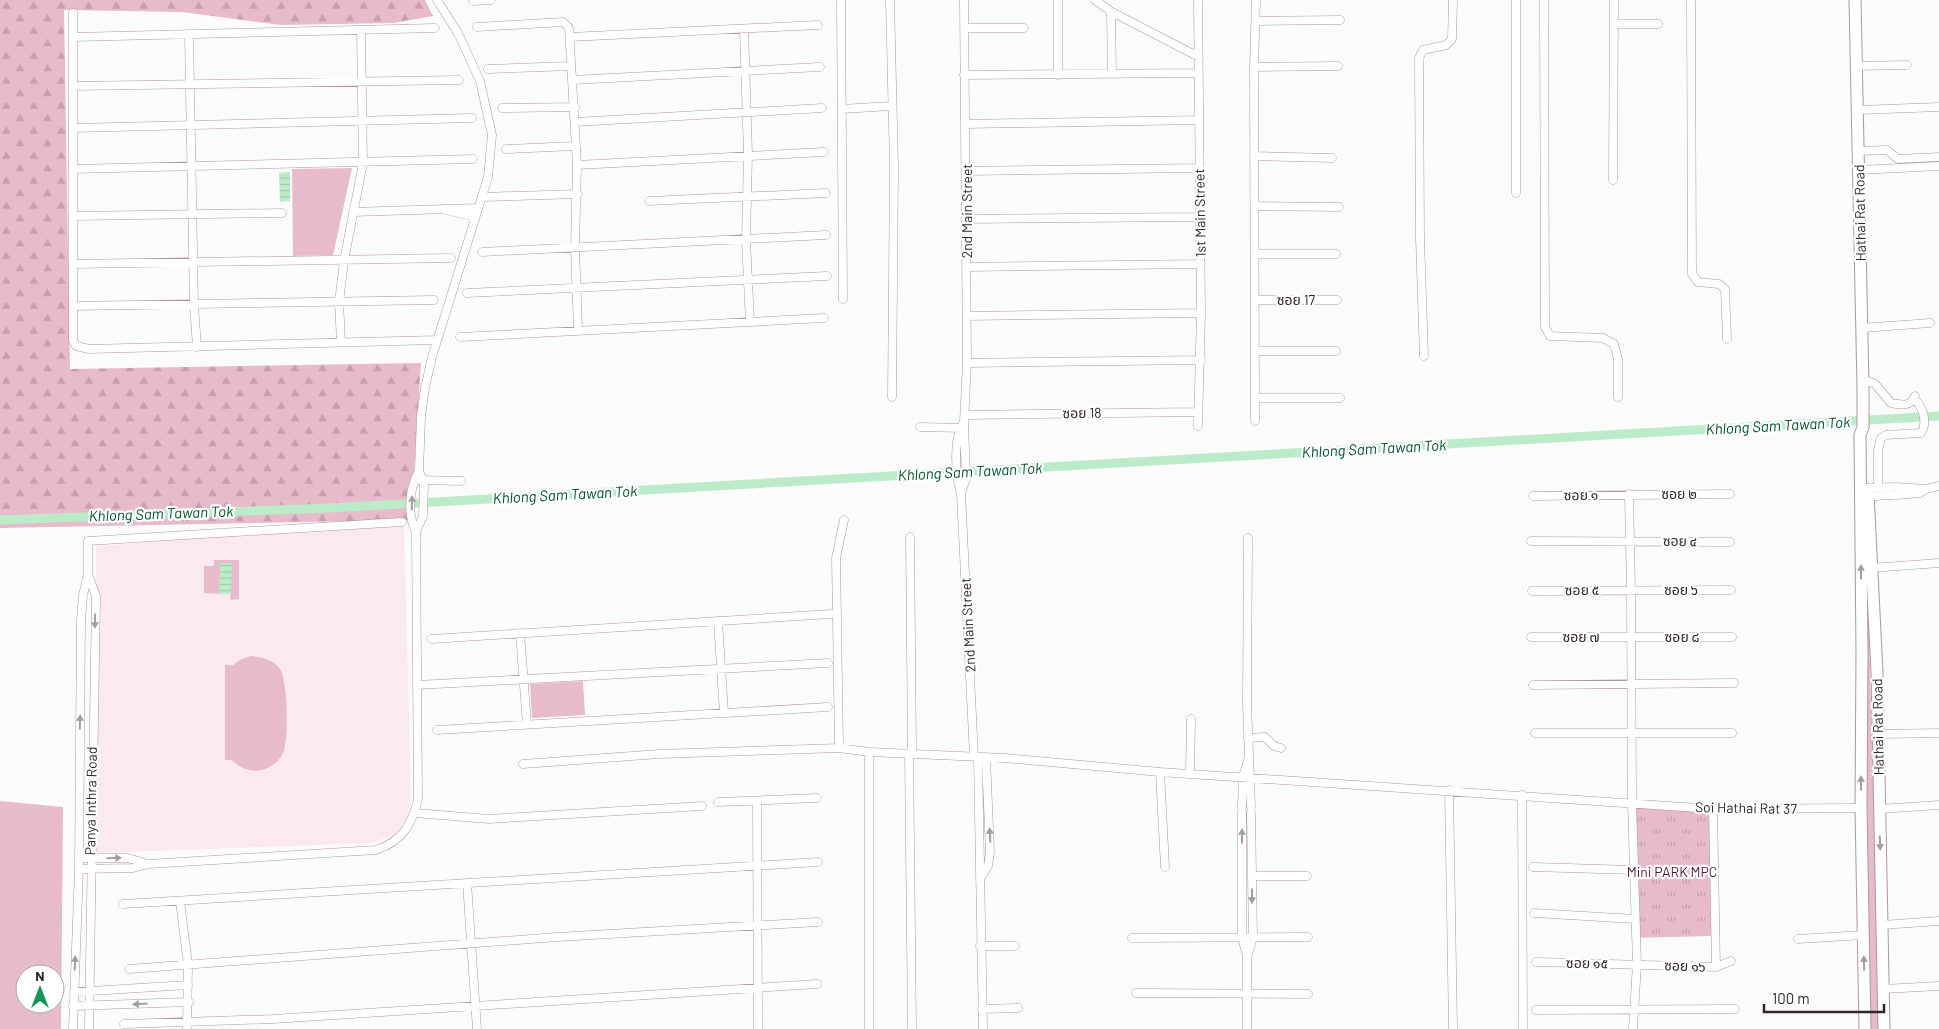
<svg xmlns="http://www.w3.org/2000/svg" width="1939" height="1029" viewBox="0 0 1939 1029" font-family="Barlow,'Noto Sans Thai',sans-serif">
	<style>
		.built { fill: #faeaf0 }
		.green { fill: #e7bacc; fill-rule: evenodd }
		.forest { fill: url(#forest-firs) }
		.park { fill: url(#park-tufts) }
		.water { fill: url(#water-rules) }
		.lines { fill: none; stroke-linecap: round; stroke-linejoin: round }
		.canal { stroke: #bbebc9; stroke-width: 9 }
		.minor-casing { stroke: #b295a0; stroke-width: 9 }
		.secondary-casing { stroke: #b295a0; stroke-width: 13 }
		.minor { stroke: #fff; stroke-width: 8 }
		.secondary { stroke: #fff; stroke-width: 11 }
		.oneway { fill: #a39ea0 }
		.labels { text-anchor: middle; stroke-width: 4.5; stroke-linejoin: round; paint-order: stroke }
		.street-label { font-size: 14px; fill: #32272b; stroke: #fff }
		.park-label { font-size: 14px; fill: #541636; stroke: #fff }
		.water-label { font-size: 15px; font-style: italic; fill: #005129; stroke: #fff }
	</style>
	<defs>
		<pattern id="forest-firs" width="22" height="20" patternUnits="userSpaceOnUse" patternTransform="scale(1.25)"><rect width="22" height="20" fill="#e7bacc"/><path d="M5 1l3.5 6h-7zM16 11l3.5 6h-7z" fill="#c7a0af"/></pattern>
		<pattern id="park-tufts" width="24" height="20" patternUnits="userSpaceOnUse" patternTransform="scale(1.25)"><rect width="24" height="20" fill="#e7bacc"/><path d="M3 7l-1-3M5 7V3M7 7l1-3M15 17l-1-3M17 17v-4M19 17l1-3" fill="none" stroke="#c7a0af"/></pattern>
		<pattern id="water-rules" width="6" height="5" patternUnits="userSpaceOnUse" patternTransform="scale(1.25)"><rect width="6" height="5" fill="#bbebc9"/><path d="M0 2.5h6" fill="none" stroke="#a1caad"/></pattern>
	</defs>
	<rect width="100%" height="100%" fill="#fbfbfb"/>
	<path class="built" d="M404 524 411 793 407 820 393 835 372 843 96 853V546Z"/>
	<path class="green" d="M352 168 333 255 293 256 292 169Z
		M214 560H239V599L231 600 230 594 204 593V566H214Z
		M1866 631 1869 632 1880 1029H1869Z
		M250 656C261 657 273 659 280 669 288 682 289 739 283 753 272 774 247 776 232 760H225V665H233L240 660Z
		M583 681 585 715 532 718 530 684Z
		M0 801 63 807 61 1029H0ZM25 974H55V1004H25Z"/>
	<path class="forest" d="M0 0H425L433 16 393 23 281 25 182 12 64 10 70 369 421 363 411 520 0 528Z"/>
	<path class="park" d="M1632 805 1710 809 1712 936 1632 938Z"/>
	<path class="water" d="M290 172V201L280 202 279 173Z
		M220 563H232L231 594H219Z"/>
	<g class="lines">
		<path class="canal" d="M0 520 330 508 1939 416"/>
		<defs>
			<path id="minor" d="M841 0 843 299
				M890 0 894 166 892 397
				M1095 0 1108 9 1111 14 1112 74
				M1516 0V193
				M1544 0 1545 327 1550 336 1603 338 1614 344 1618 359V397
				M1691 0 1692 274 1698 282 1719 284 1725 289 1727 339
				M473 1 491 0
				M1110 11 1199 57
				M73 13V340L76 346 89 349 437 340
				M1256 21 1340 20
				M1615 24H1658
				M477 27 563 22 569 28 577 165 575 247 578 330
				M965 28H1024
				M744 29 748 154 746 240 750 322
				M189 34 194 305 197 347
				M74 37 435 28
				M570 37 818 25
				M1857 66 1907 65
				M1254 67 1338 66
				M488 69 571 66
				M964 75 1199 73
				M1058 75V0
				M572 80 820 67
				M73 86 459 80
				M502 108 575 107
				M842 109 891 106
				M1858 110 1939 107
				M575 122 822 108
				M966 124 1199 120
				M73 128 472 118
				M506 149 575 146
				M1858 151 1887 150 1898 159 1939 157
				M1254 156 1332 158
				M577 165 824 152
				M73 169 473 159
				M1859 170 1939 166
				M967 171 1200 168
				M1613 180 1614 0
				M482 197 578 194
				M649 201 826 193
				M1255 206 1339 207
				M446 210 475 217
				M353 212 478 208
				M73 216 282 213
				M966 219 1200 217
				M482 252 826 235
				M1255 254H1336
				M73 264 451 258
				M967 267 1201 264
				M467 293 827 276
				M1255 300H1337
				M73 306 434 300
				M967 316 1201 313
				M1862 328 1930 323
				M460 337 824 318
				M341 342 339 302 344 261 363 163 361 30
				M1255 351H1336
				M1424 356 1420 238 1419 58 1423 50 1446 45 1452 39 1453 0
				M967 363 1201 360
				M1862 379 1875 384 1891 403C1901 405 1911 407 1915 396
				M1255 398H1340
				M966 415 1198 412
				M1255 421 1254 67 1256 0
				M964 422C953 437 955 475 961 493L974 757
				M1198 426 1201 313 1198 0
				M920 427 963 428
				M419 480 461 481
				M1895 487 1926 489 1939 486
				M1868 488 1891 487
				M961 493 966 479 964 422 967 363 964 0
				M1629 494 1631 590 1632 803 1637 964 1633 1029
				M1896 495 1920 493 1926 489
				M1533 496 1730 494
				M1874 496 1892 495
				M1878 496V450L1881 438 1886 435 1921 433C1928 423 1923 406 1914 399
				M416 532 423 516 424 485 419 471 421 416 425 388 432 357 488 177 492 135 480 81 458 33 437 0
				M910 537 912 753
				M1248 538 1247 703 1251 807
				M1531 541 1730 542
				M1871 568 1939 563
				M88 574 96 596 89 1029
				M1532 591 1731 590
				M718 621 724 713
				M520 633 527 724
				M1531 637H1732
				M431 639 831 614
				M417 685 828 663
				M1533 685 1734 683
				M437 730 828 707
				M1535 733H1732
				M1879 734 1939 733
				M1248 738 1265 737 1274 746 1281 748
				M839 748 836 558 844 520
				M869 752V1029
				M909 753 912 1029
				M978 758 983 1029
				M523 764 659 754 839 748 869 752 1005 758 1160 772 1713 809 1861 808
				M1160 772 1165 867
				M1190 773 1191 719
				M1449 790 1453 1029
				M1522 795 1523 1029
				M757 801 758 1029
				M718 802 817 798
				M1242 808 1243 777 1248 760
				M1713 809 1716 967
				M1879 809 1939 805
				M415 813 489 819 702 806
				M1242 813V937L1247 956V1029
				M79 858H128L148 864
				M1533 867 1634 870
				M79 869 133 868 148 864 376 850C402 841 412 825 418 799L416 532C407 514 409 488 419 471
				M1252 876H1307
				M980 879 988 866 990 852 986 758
				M467 883 477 1029
				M180 901 188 964 187 1029
				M123 904 818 862
				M1534 913 1635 919
				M1882 925 1939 921
				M1132 938 1308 937
				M1798 939 1863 935
				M980 946H1015
				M1248 954 1253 937 1251 813
				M1536 962 1716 967 1731 961
				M129 969 557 937 818 922
				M1883 989 1939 986
				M74 992 188 985
				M1136 993 1308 994
				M73 1006 189 1002
				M982 1009 1018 1008
				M1536 1010 1735 1009
				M124 1024 273 1019 817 984
				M73 1029 79 869 81 620 83 595 88 574V541L402 522"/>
			<path id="secondary" d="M1855 0 1863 387V427L1860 435 1862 653 1861 808 1865 1029
				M1868 494 1877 672 1884 1029"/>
		</defs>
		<use href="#minor" class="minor-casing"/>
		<use href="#secondary" class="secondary-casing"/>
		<use href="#minor" class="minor"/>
		<use href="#secondary" class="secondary"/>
	</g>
	<defs><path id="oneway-solid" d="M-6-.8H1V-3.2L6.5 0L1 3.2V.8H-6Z" transform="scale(1.25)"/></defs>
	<g class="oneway">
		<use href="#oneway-solid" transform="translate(412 503) rotate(-88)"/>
		<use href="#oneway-solid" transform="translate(1861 572) rotate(-90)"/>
		<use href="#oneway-solid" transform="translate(95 621) rotate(91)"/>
		<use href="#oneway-solid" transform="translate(80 722) rotate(-89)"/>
		<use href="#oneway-solid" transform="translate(1861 783) rotate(-90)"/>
		<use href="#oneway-solid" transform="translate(990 835) rotate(-93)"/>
		<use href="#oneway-solid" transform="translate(1242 836) rotate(-90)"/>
		<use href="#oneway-solid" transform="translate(1880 843) rotate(88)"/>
		<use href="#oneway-solid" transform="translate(114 858) rotate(-1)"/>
		<use href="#oneway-solid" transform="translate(1252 896) rotate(90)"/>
		<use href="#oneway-solid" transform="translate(75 963) rotate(-88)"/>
		<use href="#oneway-solid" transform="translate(1864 963) rotate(-91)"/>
		<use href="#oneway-solid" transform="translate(140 1004) rotate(177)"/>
	</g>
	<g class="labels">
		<g class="street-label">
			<text transform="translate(967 211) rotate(-90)" y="5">2nd Main Street</text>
			<text transform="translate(1200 213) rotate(-91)" y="5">1st Main Street</text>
			<text transform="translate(1860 213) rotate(-91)" y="5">Hathai Rat Road</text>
			<text x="1296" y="305">ซอย 17</text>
			<text transform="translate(1082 413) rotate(-1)" y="5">ซอย 18</text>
			<text x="1679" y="499">ซอย ๒</text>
			<text transform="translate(1581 495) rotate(-1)" y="5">ซอย ๑</text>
			<text transform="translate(1680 541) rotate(1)" y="5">ซอย ๔</text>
			<text transform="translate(1582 590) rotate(-1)" y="5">ซอย ๕</text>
			<text x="1681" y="595">ซอย ๖</text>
			<text transform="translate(968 625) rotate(-93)" y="5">2nd Main Street</text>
			<text x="1581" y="642">ซอย ๗</text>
			<text x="1682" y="642">ซอย ๘</text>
			<text transform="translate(1878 727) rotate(-91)" y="5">Hathai Rat Road</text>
			<text transform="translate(91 801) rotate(-89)" y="5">Panya Inthra Road</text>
			<text transform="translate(1746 808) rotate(1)" y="5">Soi Hathai Rat 37</text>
			<text transform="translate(1587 963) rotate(1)" y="5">ซอย ๑๕</text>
			<text transform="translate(1685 966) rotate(2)" y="5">ซอย ๑๖</text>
		</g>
		<g class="park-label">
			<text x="1672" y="877">Mini PARK MPC</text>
		</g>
		<g class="water-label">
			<text transform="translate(1778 426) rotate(-3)" y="5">Khlong Sam Tawan Tok</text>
			<text transform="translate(1374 449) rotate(-3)" y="5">Khlong Sam Tawan Tok</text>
			<text transform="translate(970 472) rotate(-3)" y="5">Khlong Sam Tawan Tok</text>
			<text transform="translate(565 495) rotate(-3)" y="5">Khlong Sam Tawan Tok</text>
			<text transform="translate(161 514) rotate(-2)" y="5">Khlong Sam Tawan Tok</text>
		</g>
	</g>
	<g transform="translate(40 989)"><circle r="24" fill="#ffffff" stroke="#ada9aa"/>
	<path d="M0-4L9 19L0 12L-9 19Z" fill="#149654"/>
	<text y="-8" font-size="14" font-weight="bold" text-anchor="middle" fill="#32272b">N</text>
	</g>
	<path d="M1764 1004v8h120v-8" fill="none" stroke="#32272b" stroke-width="2.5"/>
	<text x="1772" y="1004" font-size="15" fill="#32272b" stroke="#ffffff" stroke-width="4" paint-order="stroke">100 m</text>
</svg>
